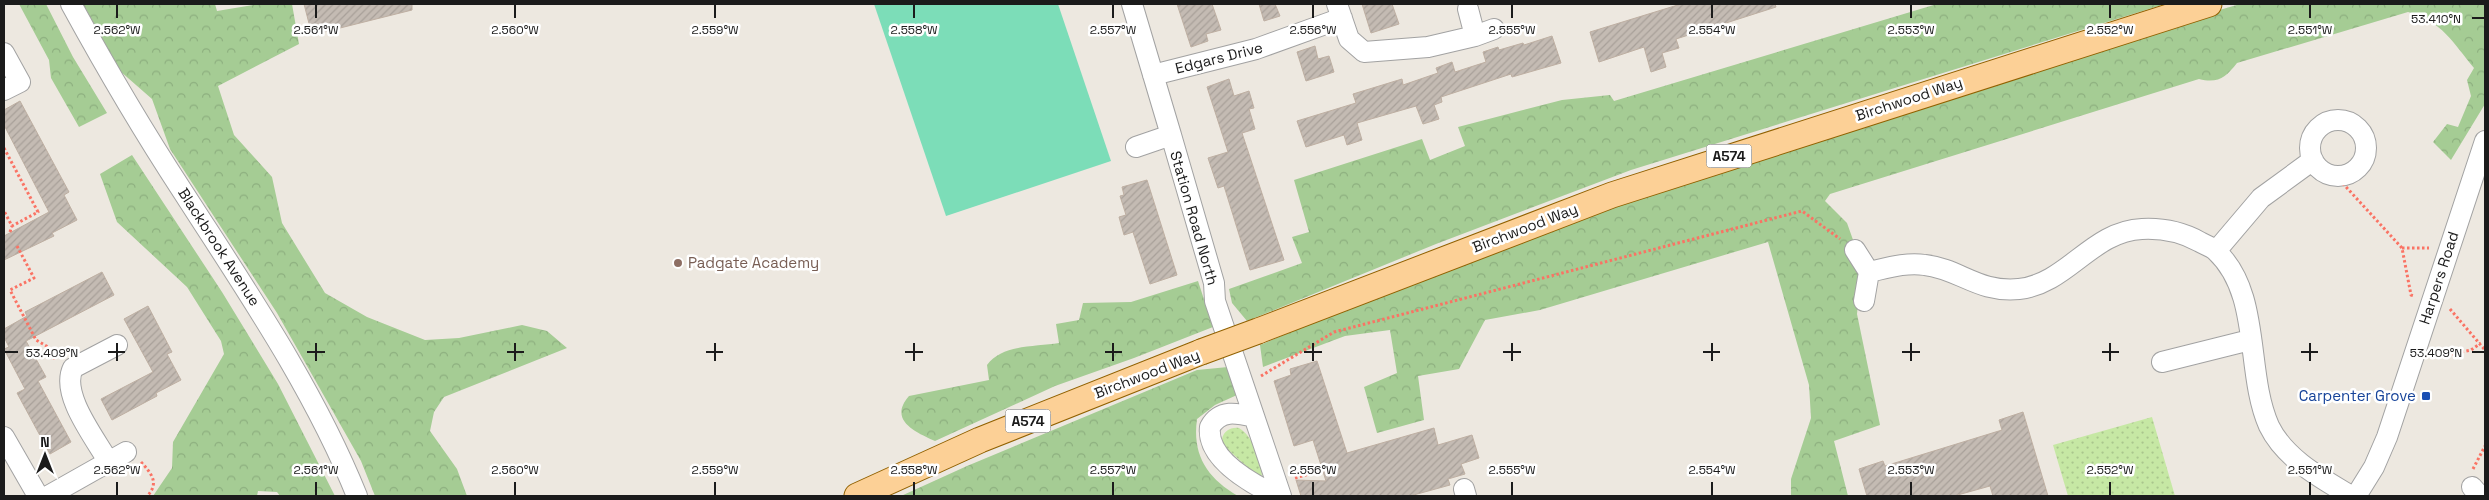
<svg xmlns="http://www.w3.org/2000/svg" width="2489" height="500" viewBox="0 0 2489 500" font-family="'Space Grotesk',sans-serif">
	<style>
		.grass { fill: url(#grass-dots) }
		.forest { fill: url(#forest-crowns) }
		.pitch { fill: #7cddb8 }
		.building { fill: url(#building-hatch); stroke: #beafa2 }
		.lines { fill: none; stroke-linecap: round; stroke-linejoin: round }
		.minor-casing { stroke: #a2a2a2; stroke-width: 22 }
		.major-casing { stroke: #916100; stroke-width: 27 }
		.path { stroke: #fa7364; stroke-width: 3; stroke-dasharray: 2.5 2.5; stroke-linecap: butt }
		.minor { stroke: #fff; stroke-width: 20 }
		.major { stroke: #fcd096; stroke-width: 25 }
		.major-bridge-casing { stroke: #916100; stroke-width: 27; stroke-linecap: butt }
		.major-bridge { stroke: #fcd096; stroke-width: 25 }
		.ticks { fill: none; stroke: #1b1b1b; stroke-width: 2 }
		.education-dot { fill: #8d6e63; stroke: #fff; stroke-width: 2 }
		.transit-dot { fill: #1a4fb4; stroke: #fff; stroke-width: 2 }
		.labels { text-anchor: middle; stroke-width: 5; stroke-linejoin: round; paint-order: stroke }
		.shield { fill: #fff; stroke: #5f5f5f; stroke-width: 1 }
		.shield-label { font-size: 14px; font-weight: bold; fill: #1b1b1b }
		.street-label { font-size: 15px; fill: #1b1b1b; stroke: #fff }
		.education-label { font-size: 15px; fill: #785e54; stroke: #fff; text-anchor: start }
		.transit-label { font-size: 15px; fill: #164399; stroke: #fff; text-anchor: end }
		.ticks-label { font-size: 12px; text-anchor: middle; fill: #1b1b1b; stroke: #fff; stroke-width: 5; stroke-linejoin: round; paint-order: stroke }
	</style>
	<defs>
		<pattern id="grass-dots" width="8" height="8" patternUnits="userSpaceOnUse" patternTransform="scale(1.25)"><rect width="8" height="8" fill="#c6e8a4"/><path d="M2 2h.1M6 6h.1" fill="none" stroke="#aac68d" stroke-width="1.8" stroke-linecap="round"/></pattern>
		<pattern id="forest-crowns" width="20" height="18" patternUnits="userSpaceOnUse" patternTransform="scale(1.25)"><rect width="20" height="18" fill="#a5cc94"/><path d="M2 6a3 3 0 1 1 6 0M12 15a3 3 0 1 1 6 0" fill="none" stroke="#8daf7f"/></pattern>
		<pattern id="building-hatch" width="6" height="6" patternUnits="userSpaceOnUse" patternTransform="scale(1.25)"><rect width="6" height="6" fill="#c4bbb3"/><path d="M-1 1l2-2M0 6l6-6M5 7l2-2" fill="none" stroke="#a8a099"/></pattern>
	</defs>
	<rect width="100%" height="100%" fill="#ede8e0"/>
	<path class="grass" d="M2152 417 2175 496H2068L2053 445Z
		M1239 428C1253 436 1261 460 1262 476H1257L1224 446 1222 439C1224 431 1230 427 1239 428Z"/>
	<path class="forest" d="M19 4H46L73 57 107 113 79 127 51 78 49 60Z
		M83 4H215L217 11 259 4H292L299 44 218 86 234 135 272 177 282 223 325 293 367 317 425 340 459 338 522 325 547 331 567 348 444 397 434 412 430 431 457 469 467 496H375L361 461 277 313 170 149 152 99 120 71Z
		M1937 4H2165L1631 170 1436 244 1247 321 1232 303 1229 289 1302 263 1292 237 1309 232 1294 180 1422 139 1430 160 1465 146 1458 127 1562 100 1610 95 1614 101Z
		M2240 4H2485V104L2451 160 2433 142 2447 124 2458 127 2471 96 2467 80 2474 68C2454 44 2441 20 2408 12L2237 63C2226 77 2218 84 2199 79L1830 194 1825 201 1847 223 1862 265 1857 314 1880 425 1834 441 1848 496H1791V479L1811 418 1809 385 1768 242 1540 310 1485 320 1459 369 1418 376 1424 420 1377 433 1364 387 1397 373 1390 330 1345 336 1263 367 1260 345 1543 227 2128 37Z
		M132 155 222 292 278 384 335 496H280L277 492 258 491 257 496H153L172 468 173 442 224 354 221 341 187 287 117 222 100 174Z
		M1198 281 1213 327 1134 358 1055 386 935 441C915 432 888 420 909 396L989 380 987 365C1002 344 1036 347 1059 343L1056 324 1079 320 1083 303 1131 302Z
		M1228 367 1237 395 1215 405 1197 419C1192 455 1207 478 1238 496H901L967 466 1197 370Z"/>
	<path class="pitch" d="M874 4H1058L1111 161 946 216Z"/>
	<path class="building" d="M304 4H412V10L312 35Z
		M1177 4H1212L1221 30 1206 34 1208 41 1191 47Z
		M1259 4H1275L1280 16 1264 21Z
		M1362 4H1392L1399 24 1371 33Z
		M1681 4H1775L1776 7 1676 39 1679 48 1662 53 1666 67 1651 72 1644 47 1599 62 1590 32Z
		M1552 36 1561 63 1512 77 1511 74 1441 97 1442 102 1434 105 1439 119 1423 124 1416 106 1357 123 1362 140 1347 145 1344 135 1306 147 1297 121 1356 103 1353 94 1402 79 1403 85 1438 73 1436 68 1452 62 1455 72 1486 62 1483 52 1498 47 1499 50 1523 43 1524 45Z
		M1315 46 1318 59 1329 56 1334 72 1306 81 1297 52Z
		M1229 79 1234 96 1249 91 1254 108 1249 109 1255 129 1242 133 1284 260 1250 270 1224 186 1218 188 1208 158 1228 152 1207 87Z
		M20 101 69 192 64 195 77 220 52 233 54 236 4 260V236L49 212 4 125V110Z
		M1147 180 1177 275 1150 284 1133 232 1124 235 1119 217 1126 215 1120 196 1124 195 1122 187Z
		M102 272 114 295 26 341 46 377 38 381 71 442 50 454 17 393 25 389 4 349 9 347 4 337V329L27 316 25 312Z
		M148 306 172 352 167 354 181 380 156 393 157 396 112 420 101 399 153 372 124 319Z
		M1317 361 1347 453 1434 428 1438 445 1472 435 1479 458 1461 464 1465 474 1448 479 1450 485 1410 496H1301L1296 480 1326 481 1313 440 1294 446 1274 381 1291 375 1290 369Z
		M2023 412 2048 496H1993L1990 486 1954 496H1867L1859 469 1883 461 1885 466 2002 430 1999 420Z"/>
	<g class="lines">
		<defs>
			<path id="minor" d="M71 4C106 68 143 131 183 192 246 290 313 387 357 496
				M1132 4 1171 135
				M1337 4 1349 39 1364 52 1428 47 1475 36 1494 29
				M1468 9 1475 36
				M1153 75 1256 49 1342 18
				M4 90 20 82 4 53
				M2310 148a28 28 0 1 1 56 0a28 28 0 1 1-56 0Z
				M1136 147 1171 135 1214 283 1215 301 1281 496
				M1855 250 1869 272 1864 301
				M2216 251 2261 198 2313 160
				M1869 272C1887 268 1906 262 1925 265 1960 269 1978 293 2019 289 2067 284 2092 231 2142 229 2162 228 2182 232 2200 242 2205 245 2212 247 2216 251 2262 294 2245 372 2269 426 2285 459 2321 478 2351 496
				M2162 362 2250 340
				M1254 417C1237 413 1220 409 1210 427 1206 459 1252 484 1277 496
				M4 437 38 496
				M108 461C95 438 60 394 73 368L117 345
				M2472 487 2480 496
				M1464 489 1466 496
				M48 496 126 452
				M2356 496 2374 467 2387 437 2485 141"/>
			<path id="major" d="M1258 331 1612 195 2209 4
				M857 496 980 440 1201 352"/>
		</defs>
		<use href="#minor" class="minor-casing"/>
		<use href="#major" class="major-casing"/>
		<path class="path" d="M4 148 38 212 12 226 4 211
			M2336 176 2402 248 2411 295 2414 296
			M10 232 12 226
			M17 246 34 278 10 290 36 340 48 347 56 361
			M2402 248H2429
			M2450 309 2485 350
			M2437 357 2471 350 2481 343
			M1261 376 1334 332 1802 211 1840 239
			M141 462C151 473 160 483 147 496
			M2473 469 2485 446
			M1295 478 1330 468"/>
		<use href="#minor" class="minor"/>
		<use href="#major" class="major"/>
		<defs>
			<path id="major-bridge" d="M1201 352 1258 331"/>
		</defs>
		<use href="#major-bridge" class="major-bridge-casing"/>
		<use href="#major-bridge" class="major-bridge"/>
	</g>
	<path class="ticks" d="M117 5V18M316 5V18M515 5V18M715 5V18M914 5V18M1113 5V18M1313 5V18M1512 5V18M1712 5V18M1911 5V18M2110 5V18M2310 5V18M2472 18H2484M117 343V361M316 343V361M515 343V361M715 343V361M914 343V361M1113 343V361M1313 343V361M1512 343V361M1712 343V361M1911 343V361M2110 343V361M2310 343V361M5 352H18M108 352H125M307 352H325M507 352H524M706 352H723M905 352H923M1105 352H1122M1304 352H1322M1503 352H1521M1703 352H1720M1902 352H1920M2102 352H2119M2301 352H2318M2472 352H2484M117 482V495M316 482V495M515 482V495M715 482V495M914 482V495M1113 482V495M1313 482V495M1512 482V495M1712 482V495M1911 482V495M2110 482V495M2310 482V495"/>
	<circle class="education-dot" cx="678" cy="263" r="5"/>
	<rect class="transit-dot" x="2421" y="391" width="10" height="10" rx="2.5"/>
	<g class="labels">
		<g class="shield">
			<rect x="1706.5" y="144.5" width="45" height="23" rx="4"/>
			<rect x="1005.5" y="409.5" width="45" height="23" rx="4"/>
		</g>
		<g class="shield-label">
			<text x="1729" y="161">A574</text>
			<text x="1028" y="426">A574</text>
		</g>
		<g class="street-label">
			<text transform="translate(1219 58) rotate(-14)" y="5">Edgars Drive</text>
			<text transform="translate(1909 99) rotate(-18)" y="5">Birchwood Way</text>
			<text transform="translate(1194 218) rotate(74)" y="5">Station Road North</text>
			<text transform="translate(1525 228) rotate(-21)" y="5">Birchwood Way</text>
			<text transform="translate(219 247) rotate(57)" y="5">Blackbrook Avenue</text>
			<text transform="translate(2439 278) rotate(-72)" y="5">Harpers Road</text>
			<text transform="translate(1147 374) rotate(-21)" y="5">Birchwood Way</text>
		</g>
		<g class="education-label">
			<text x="688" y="268">Padgate Academy</text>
		</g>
		<g class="transit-label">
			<text x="2416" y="401">Carpenter Grove</text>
		</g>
	</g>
	<g class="ticks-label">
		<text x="2436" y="23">53.410°N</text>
		<text x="117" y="34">2.562°W</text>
		<text x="316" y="34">2.561°W</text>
		<text x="515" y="34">2.560°W</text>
		<text x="715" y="34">2.559°W</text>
		<text x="914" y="34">2.558°W</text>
		<text x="1113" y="34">2.557°W</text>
		<text x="1313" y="34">2.556°W</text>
		<text x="1512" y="34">2.555°W</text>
		<text x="1712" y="34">2.554°W</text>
		<text x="1911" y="34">2.553°W</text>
		<text x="2110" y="34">2.552°W</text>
		<text x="2310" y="34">2.551°W</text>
		<text x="52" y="357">53.409°N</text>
		<text x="2436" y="357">53.409°N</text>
		<text x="117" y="474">2.562°W</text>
		<text x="316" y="474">2.561°W</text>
		<text x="515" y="474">2.560°W</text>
		<text x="715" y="474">2.559°W</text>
		<text x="914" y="474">2.558°W</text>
		<text x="1113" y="474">2.557°W</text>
		<text x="1313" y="474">2.556°W</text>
		<text x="1512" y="474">2.555°W</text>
		<text x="1712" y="474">2.554°W</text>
		<text x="1911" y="474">2.553°W</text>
		<text x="2110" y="474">2.552°W</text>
		<text x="2310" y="474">2.551°W</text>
	</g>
	<rect width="2489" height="500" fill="none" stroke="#1b1b1b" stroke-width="10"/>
	<g transform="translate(45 455)" stroke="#ffffff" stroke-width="4" paint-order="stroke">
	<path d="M0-4L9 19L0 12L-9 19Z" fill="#1b1b1b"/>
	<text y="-8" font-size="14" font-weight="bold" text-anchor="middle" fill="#1b1b1b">N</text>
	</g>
</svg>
